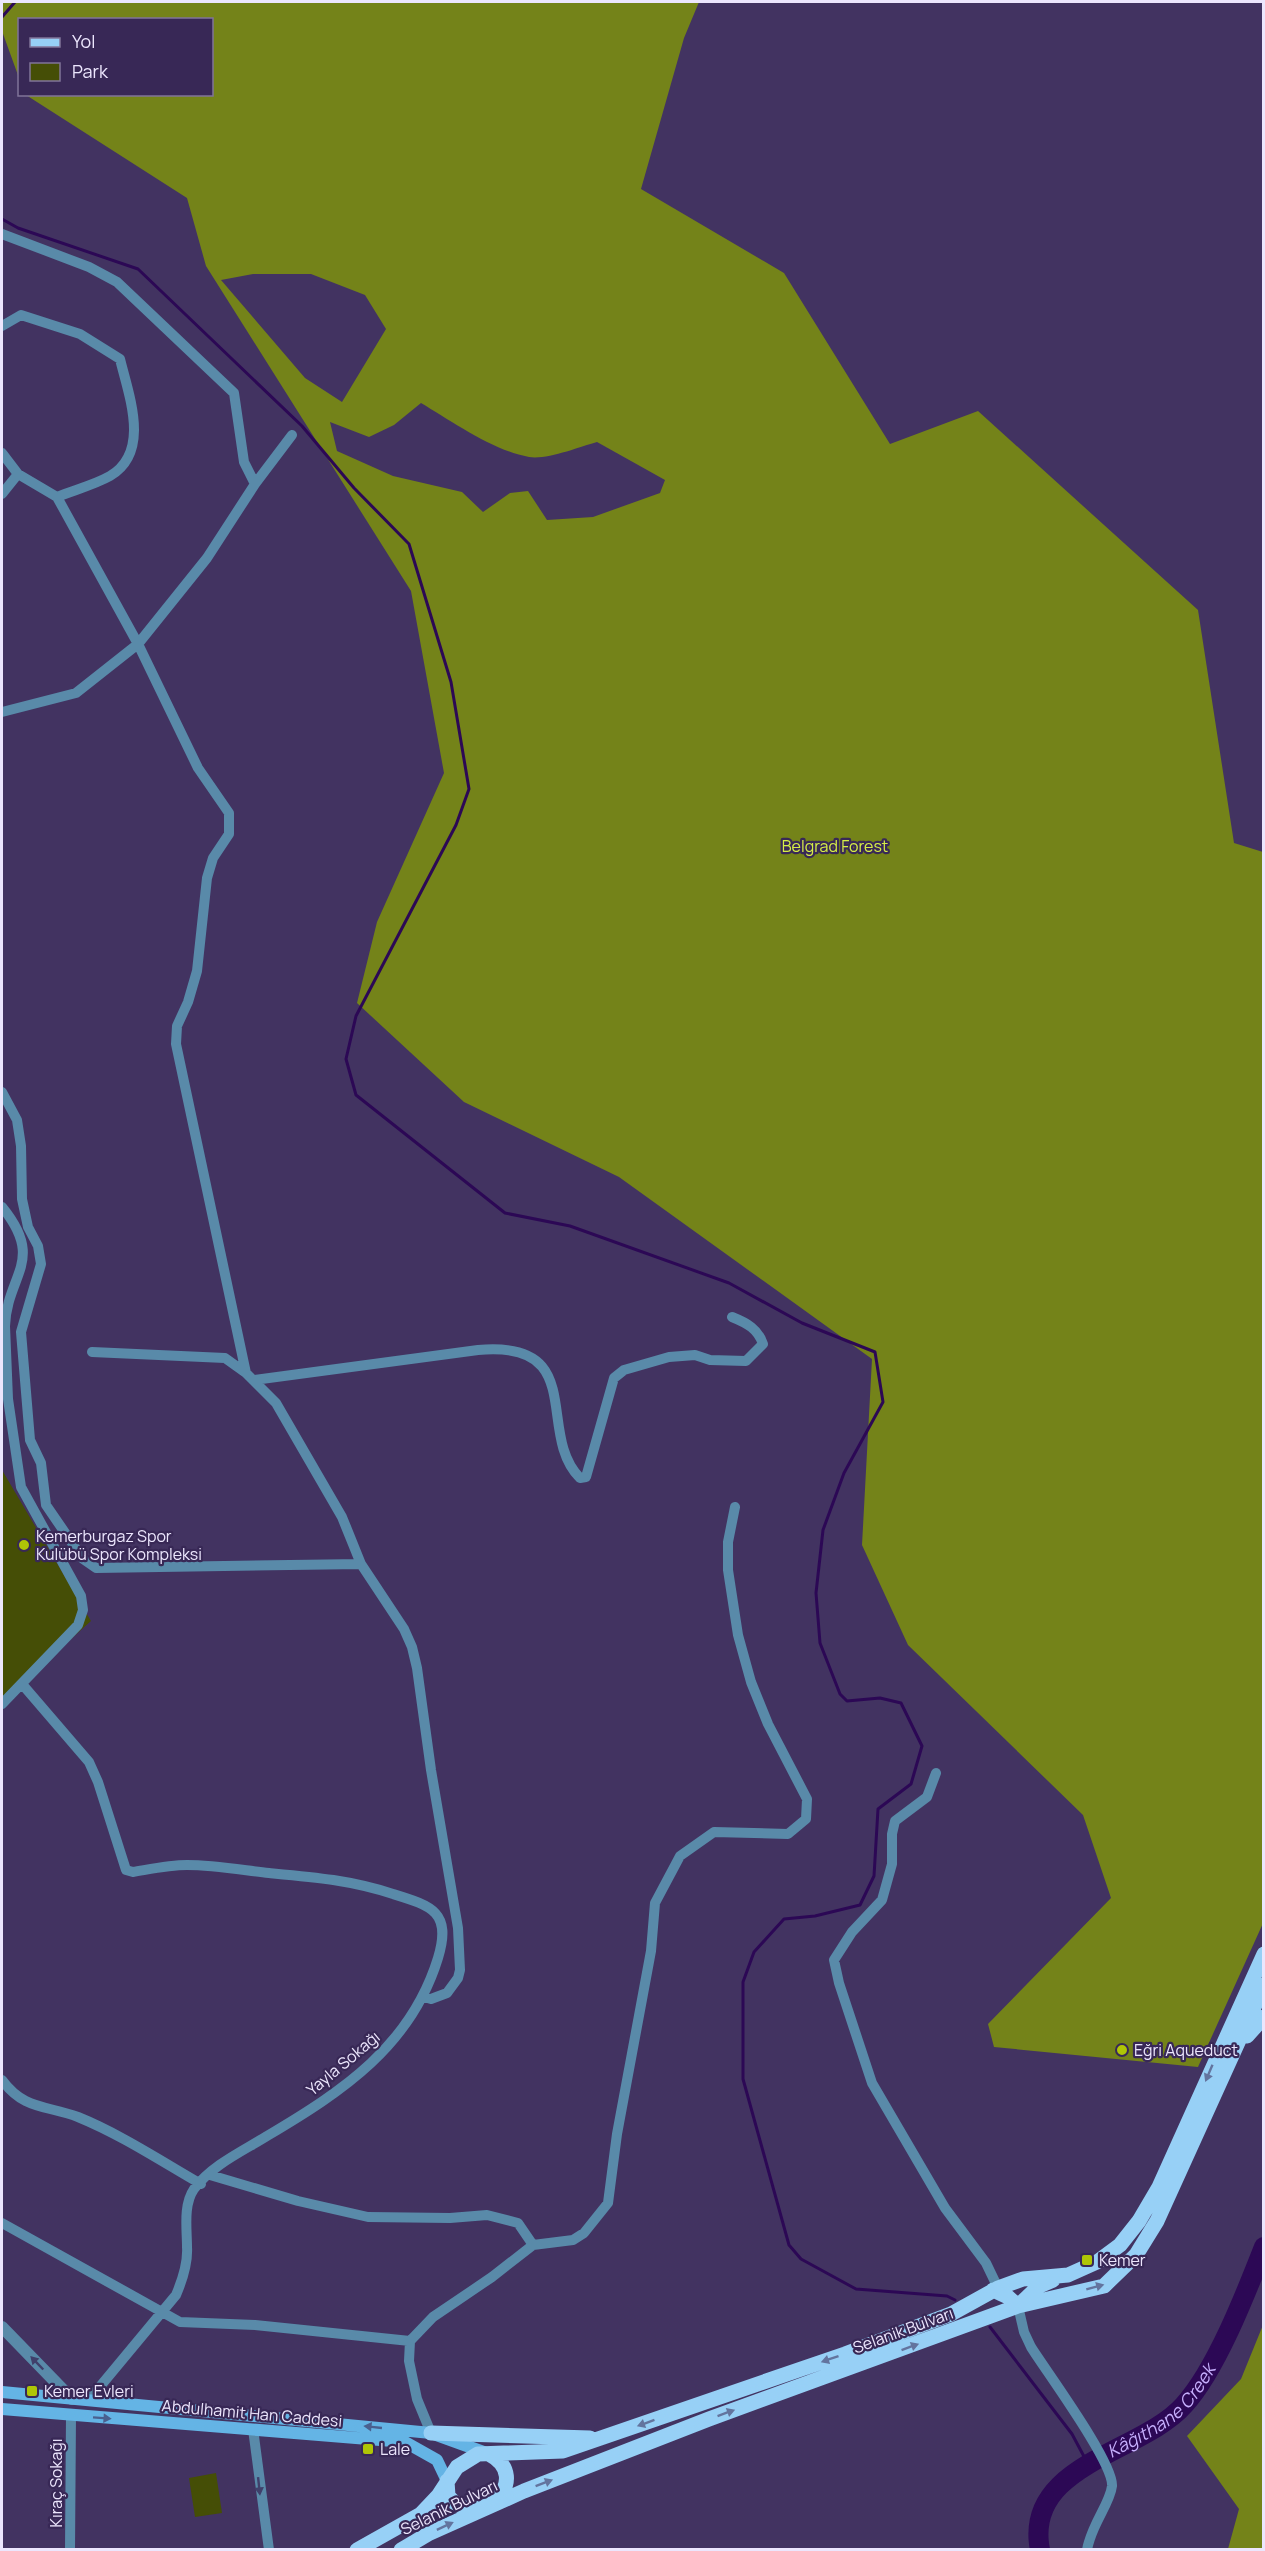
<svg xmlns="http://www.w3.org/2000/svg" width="1265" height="2551" viewBox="0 0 1265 2551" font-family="Manrope,sans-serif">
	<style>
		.green { fill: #454e06 }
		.forest { fill: #748319; fill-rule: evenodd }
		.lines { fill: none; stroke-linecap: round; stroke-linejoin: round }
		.stream { stroke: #2c0855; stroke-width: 3 }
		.river { stroke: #2c0855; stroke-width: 20 }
		.minor { stroke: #598aa9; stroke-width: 10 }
		.tertiary { stroke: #598aa9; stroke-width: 12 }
		.secondary { stroke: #64b4e5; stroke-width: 12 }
		.primary { stroke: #97d0f6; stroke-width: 15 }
		.oneway { fill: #63749e }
		.oneway2 { fill: #40406b }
		.oneway3 { fill: #4a608f }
		.poi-dot { fill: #afc506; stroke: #382856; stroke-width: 2 }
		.labels { text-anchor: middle; stroke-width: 4.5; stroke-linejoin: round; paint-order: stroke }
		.park-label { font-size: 16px; fill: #d6ee46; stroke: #382856 }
		.poi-label { font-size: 16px; fill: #ece6fd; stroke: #382856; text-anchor: start }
		.street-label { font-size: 16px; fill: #ece6fd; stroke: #382856 }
		.water-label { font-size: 18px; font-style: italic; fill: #c6affd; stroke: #382856 }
	</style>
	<rect width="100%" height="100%" fill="#423361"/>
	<path class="green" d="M2 1470 91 1621 2 1701Z
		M216 2473 222 2513 195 2517 189 2478Z"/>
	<path class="forest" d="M2 2H699L684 38 641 189 784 273 890 444 978 411 1198 610 1234 843 1263 852 1264 1921 1198 2067 994 2047 988 2024 1111 1898 1083 1815 908 1645 862 1545 872 1359 619 1177 464 1102 357 1003 377 922 444 773 411 591 206 266 187 198 26 95 212 94V20H20L19 78 2 31ZM253 274H311L365 295 386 329 342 402 305 378 221 280ZM421 403C451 421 494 451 529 457 547 460 579 447 597 442L665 480 660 493 593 517 547 520 528 491 510 493 483 512 462 492 393 476 337 451 330 422 369 437 394 425Z
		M1263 2325V2549H1228L1239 2509 1187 2436 1241 2379Z"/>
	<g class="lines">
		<path class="stream" d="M2 17 15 2
			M2 219 18 228 138 269 302 426 354 488 409 544 451 682 469 789 456 825 356 1016 346 1059 356 1095 505 1213 570 1226 729 1283 802 1323 875 1352 883 1402 844 1473 823 1530 816 1593 820 1643 840 1694 847 1701 880 1698 901 1703 922 1746 911 1784 878 1809 874 1876 860 1905 815 1916 784 1919 754 1952 743 1982V2079L789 2245 801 2259 856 2289 947 2296 955 2300
			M990 2327 1072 2434 1088 2464"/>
		<path class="river" id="s1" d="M1040 2550C1023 2464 1142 2453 1184 2405 1216 2370 1246 2293 1264 2247"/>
		<path class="minor" d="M2 234 89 267 117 282 234 393 244 462 255 484
			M2 326 21 315 80 334 120 359C129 396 151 452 110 476 94 485 74 490 57 497
			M2 453 18 474 2 494
			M18 474 57 497 138 644 198 768 229 813V834L213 858 207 878 197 971 188 1002 177 1026 176 1044 246 1373 276 1403 342 1517 361 1564 404 1629 412 1647 417 1668 431 1770 458 1928 460 1970 458 1978 447 1993 431 1999 424 1997
			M2 712 76 693 138 644 207 558 255 484 292 435
			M2 1092 17 1120 21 1146 22 1199 28 1227 38 1246 41 1264 21 1332 30 1440 41 1463 46 1505 83 1559 96 1568 361 1564
			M2 1207C46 1261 7 1274 5 1326L8 1399 21 1487 81 1596 83 1610 78 1625 2 1704
			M92 1352 225 1358 246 1373
			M254 1380 478 1350C589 1340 535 1433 580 1478L586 1477 614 1378 624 1370 669 1357 695 1355 710 1360 746 1361 763 1344C758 1329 747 1323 732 1317
			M22 1684 89 1762 98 1782 126 1870 133 1872C151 1869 169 1865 187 1865 214 1865 242 1870 269 1873 313 1877 350 1880 393 1894 432 1906 452 1912 438 1958 411 2046 343 2091 267 2136 243 2151 212 2165 194 2189 183 2205 187 2229 187 2247 188 2262 182 2281 176 2295L88 2401
			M936 1773 927 1797 895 1821 892 1834V1864L882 1900 852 1932 834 1960 839 1983 872 2083 945 2208 986 2263 998 2288
			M2 2080C24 2110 46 2105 78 2117 120 2134 161 2161 201 2184
			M210 2175 298 2201 368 2217 450 2218 487 2215 518 2223 533 2245
			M2 2223 180 2322 255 2325 410 2341
			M1018 2306 1024 2332 1031 2347C1046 2371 1114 2463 1112 2486 1110 2504 1091 2525 1087 2550
			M253 2429 269 2550
			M431 2433 417 2399 409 2361 410 2341 433 2317 492 2277 533 2245 573 2240 584 2233 608 2203 617 2134 651 1951 655 1903 680 1856 714 1832 788 1834 806 1819 807 1799 768 1724 751 1682 738 1635 728 1570V1542L735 1507
			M70 2550 71 2416"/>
		<path class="tertiary" d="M2 2327 72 2399"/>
		<path class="secondary" d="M2 2392 431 2433 489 2454
			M2 2409 405 2442 437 2460 447 2481"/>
		<path class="primary" d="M1247 2036 1264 2017
			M993 2290 1008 2297 1018 2306 1039 2286 1053 2280
			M431 2433 590 2438
			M447 2481 448 2496C479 2534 535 2478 489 2454
			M357 2550 421 2514 438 2496 457 2467 478 2454 563 2451 845 2354 951 2314 998 2288 1023 2279 1068 2275 1097 2262 1120 2245 1139 2221 1159 2187 1264 1954
			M401 2550 428 2534 524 2491 709 2419 1018 2306 1104 2286 1136 2255 1157 2221 1264 1985"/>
	</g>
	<defs><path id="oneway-solid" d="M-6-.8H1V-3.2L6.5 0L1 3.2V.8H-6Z" transform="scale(1.5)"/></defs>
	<g class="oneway">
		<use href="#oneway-solid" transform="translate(1209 2073) rotate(113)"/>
		<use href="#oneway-solid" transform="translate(1095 2287) rotate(-15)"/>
		<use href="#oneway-solid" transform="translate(910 2347) rotate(-20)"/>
		<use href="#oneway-solid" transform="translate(830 2359) rotate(161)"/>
		<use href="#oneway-solid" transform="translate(726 2413) rotate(-20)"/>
		<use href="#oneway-solid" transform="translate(646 2423) rotate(160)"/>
		<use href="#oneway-solid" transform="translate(544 2483) rotate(-21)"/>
		<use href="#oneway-solid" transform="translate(445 2526) rotate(-25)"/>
	</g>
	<g class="oneway2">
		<use href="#oneway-solid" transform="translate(37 2363) rotate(-134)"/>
		<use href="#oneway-solid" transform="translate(259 2486) rotate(84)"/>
	</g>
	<g class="oneway3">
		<use href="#oneway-solid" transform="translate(102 2418) rotate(4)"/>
		<use href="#oneway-solid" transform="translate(373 2427) rotate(-174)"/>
	</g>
	<g class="poi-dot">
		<circle cx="24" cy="1545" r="6"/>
		<circle cx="1122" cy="2050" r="6"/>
		<rect x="1081" y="2254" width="12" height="12" rx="3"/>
		<rect x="26" y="2385" width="12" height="12" rx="3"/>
		<rect x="362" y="2443" width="12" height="12" rx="3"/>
	</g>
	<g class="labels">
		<g class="park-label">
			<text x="835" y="852">Belgrad Forest</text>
		</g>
		<g class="poi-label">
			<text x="36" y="1542">Kemerburgaz Spor<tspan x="36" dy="18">Kulübü Spor Kompleksi</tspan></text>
			<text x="1134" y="2056">Eğri Aqueduct</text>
			<text x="1099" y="2266">Kemer</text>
			<text x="44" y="2397">Kemer Evleri</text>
			<text x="380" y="2455">Lale</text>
		</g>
		<g class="street-label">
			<text transform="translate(343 2063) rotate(-40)" y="6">Yayla Sokağı</text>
			<text transform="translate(903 2330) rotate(-20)" y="6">Selanik Bulvarı</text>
			<text transform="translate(252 2413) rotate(5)" y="6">Abdulhamit Han Caddesi</text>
			<text transform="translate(56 2483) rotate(-90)" y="6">Kıraç Sokağı</text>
			<text transform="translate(449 2507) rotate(-26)" y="6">Selanik Bulvarı</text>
		</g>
		<g class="water-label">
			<text dy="6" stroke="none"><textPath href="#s1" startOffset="198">Kâğıthane Creek</textPath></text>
		</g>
	</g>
	<rect width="1265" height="2551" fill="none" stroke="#ece6fd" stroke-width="6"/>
	<rect x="18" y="18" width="195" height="78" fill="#382856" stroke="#807499" stroke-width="1.5"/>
	<rect x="30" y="38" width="30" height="9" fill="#97d0f6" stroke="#807499" stroke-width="1.5"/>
	<text x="72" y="48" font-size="18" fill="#ece6fd">Yol</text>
	<rect x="30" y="63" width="30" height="18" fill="#454e06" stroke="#807499" stroke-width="1.5"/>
	<text x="72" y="78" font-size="18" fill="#ece6fd">Park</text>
</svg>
